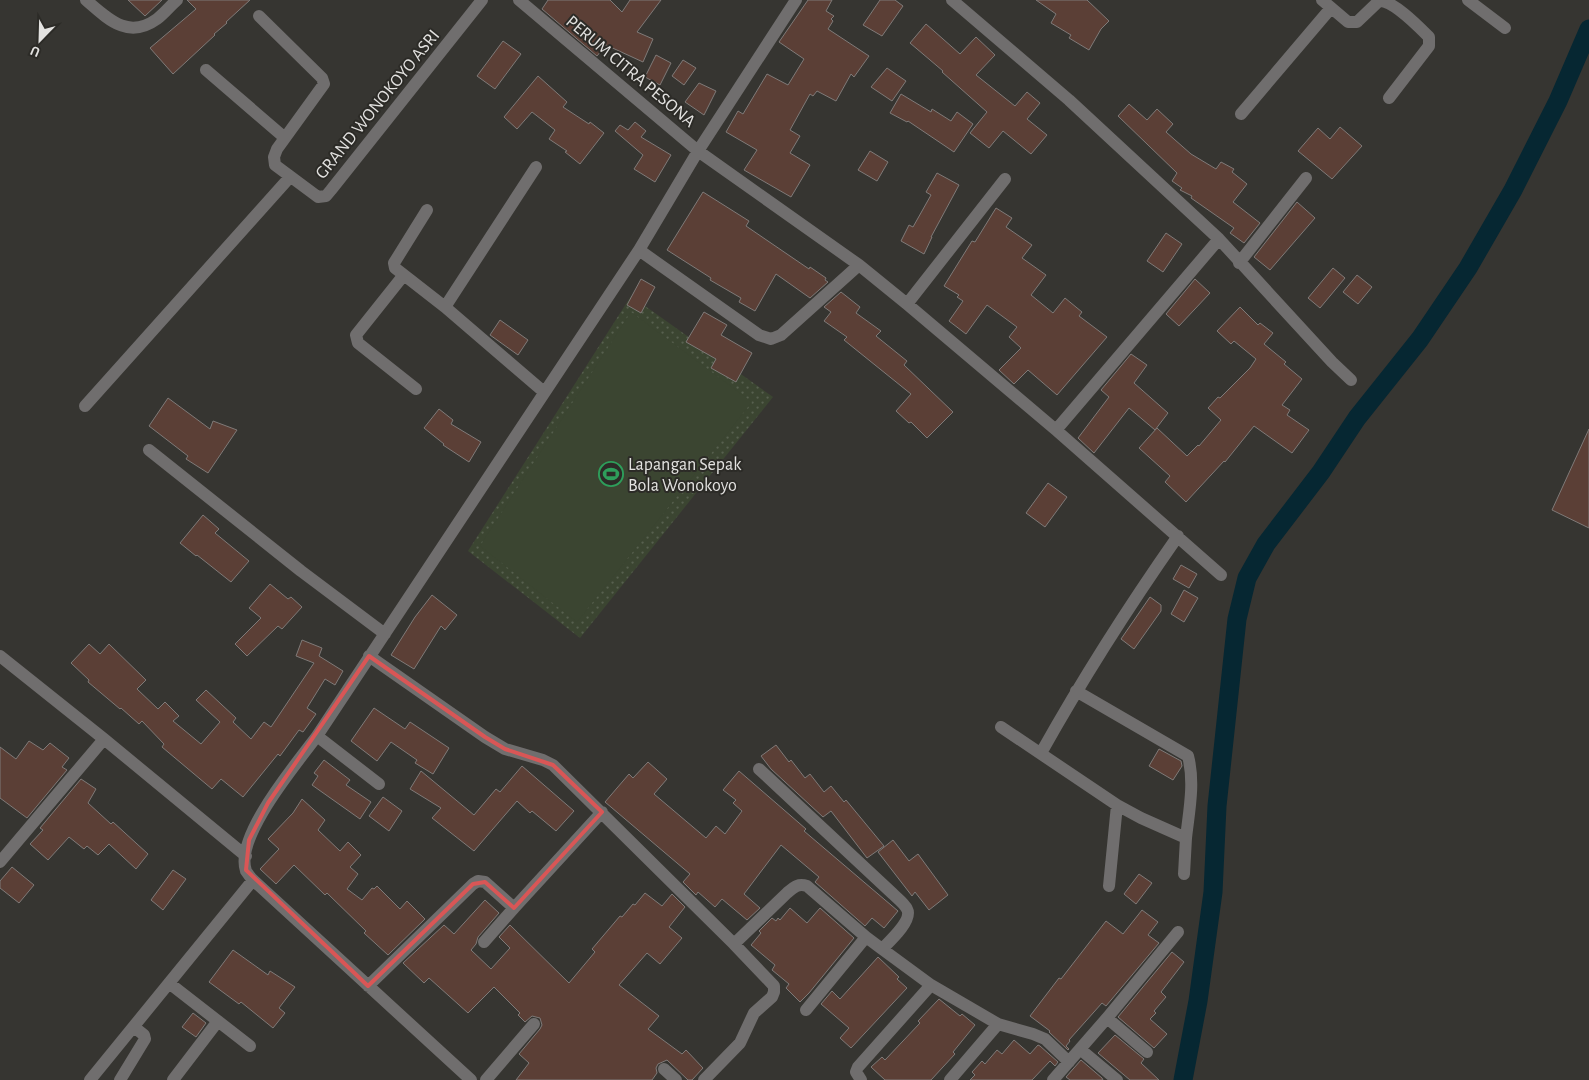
<svg xmlns="http://www.w3.org/2000/svg" width="1589" height="1080" viewBox="0 0 1589 1080" font-family="'Alegreya Sans',sans-serif">
	<style>
		.green { fill: url(#green-dots) }
		.pitch { fill: #3b4531 }
		.lines { fill: none; stroke-linecap: round; stroke-linejoin: round }
		.canal { stroke: #062732; stroke-width: 19 }
		.building { fill: #5b3f36; stroke: #7f7a78 }
		.minor { stroke: #706e6e; stroke-width: 12 }
		.marked { fill: none; stroke: #d95656; stroke-width: 4; stroke-linejoin: round }
		.labels { text-anchor: middle; stroke-width: 4; stroke-linejoin: round; paint-order: stroke }
		.street-label { font-size: 18px; fill: #e3e2e0; stroke: #2c2b27 }
		.poi-label { font-size: 18px; fill: #e3e2e0; stroke: #2c2b27; text-anchor: start }
	</style>
	<defs>
		<pattern id="green-dots" width="8" height="8" patternUnits="userSpaceOnUse" patternTransform="scale(1.25)"><rect width="8" height="8" fill="#3b4531"/><path d="M2 2h.1M6 6h.1" fill="none" stroke="#57604f" stroke-width="1.8" stroke-linecap="round"/></pattern>
	</defs>
	<rect width="100%" height="100%" fill="#363531"/>
	<path class="green" d="M631 296 773 397 580 638 468 551Z"/>
	<path class="pitch" d="M631 312 752 402 577 622 480 546Z"/>
	<g class="lines">
		<path class="canal" d="M1183 1080 1198 1001 1213 892 1217 806 1237 619 1247 578 1266 544 1321 472 1357 418 1420 339 1468 268 1513 190 1558 101 1589 29"/>
	</g>
	<path class="building" d="M128 0H162L145 16Z
		M187 0H250L226 22 227 23 214 34 215 35 173 74 150 48 196 9Z
		M548 0H610L622 12 630 0H661L637 32 653 39 643 62 606 45 597 56 542 9Z
		M808 0H832L826 11 834 16 831 19 833 21 828 29 869 56 854 77 851 74 836 101 817 91 813 96 810 94 790 130 800 136 790 153 810 165 791 197 744 170 757 150 726 132 738 111 743 114 767 74 788 85 804 59 779 42Z
		M880 0H895L903 6 882 36 863 25Z
		M1036 0H1087L1109 21 1101 29 1089 50 1069 38 1071 35 1051 23 1056 14Z
		M926 24 960 54 976 37 995 55 976 75 1015 106 1027 92 1040 103 1027 119 1047 135 1031 154 1003 131 989 148 970 133 987 112 942 72 943 71 910 43Z
		M503 41 521 54 495 89 477 76Z
		M656 55 671 63 660 85 645 77Z
		M683 60 696 68 684 85 672 76Z
		M887 68 906 81 892 101 871 87Z
		M538 76 567 102 563 107 589 124 590 122 604 133 580 164 565 152 567 151 549 139 555 130 532 112 517 129 504 117Z
		M699 83 716 91 704 115 685 102Z
		M901 94 931 112 932 109 951 121 957 112 973 124 954 152 908 121 907 122 890 113Z
		M1129 104 1147 120 1157 109 1173 124 1166 132 1191 154 1216 169 1221 162 1234 169 1232 172 1247 184 1233 202 1260 223 1244 243 1230 233 1234 228 1191 198 1192 196 1180 190 1182 188 1172 181 1177 173 1118 116Z
		M635 122 646 131 641 137 671 155 655 182 634 169 643 155 615 131 620 125 628 130Z
		M1340 127 1362 146 1332 179 1298 151 1318 128 1330 139Z
		M870 151 888 162 877 181 858 170Z
		M937 173 959 185 931 237H932L924 254 901 241 909 225 913 227 931 195 926 192Z
		M703 192 749 221 746 226 809 269 810 267 826 278 825 280 828 282 810 298 776 274 755 311 739 302 741 298 710 280 711 278 667 250Z
		M1297 202 1315 218 1270 270 1254 257Z
		M996 208 1012 218 1006 227 1032 245 1022 258 1046 275 1031 295 1053 313 1065 298 1082 312 1079 316 1107 337 1057 395 1028 370 1014 384 999 370 1021 348 1009 337 1017 327 987 305 966 334 949 321 963 301 957 297 959 295 944 286 972 241 975 242Z
		M1166 233 1182 244 1163 272 1147 261Z
		M1333 268 1345 278 1320 308 1308 298Z
		M1357 275 1372 287 1358 304 1343 292Z
		M641 279 655 287 641 313 627 305Z
		M1195 279 1210 293 1179 326 1166 314Z
		M841 292 860 307 856 313 881 331 876 336 907 361 904 365 953 412 927 438 911 422 909 423 896 411 911 394 844 340 847 337 824 321 831 312 824 307Z
		M1240 307 1258 325 1260 323 1273 333 1264 344 1286 362 1284 364 1302 379 1282 405 1290 410 1287 415 1309 430 1292 453 1254 426 1225 462 1224 461 1186 502 1165 482 1170 476 1139 448 1157 428 1187 456 1198 445 1199 446 1221 420 1208 408 1218 397 1220 398 1250 368 1256 359 1234 341 1231 344 1217 331Z
		M704 312 727 325 721 335 752 353 736 382 711 368 716 359 686 342Z
		M500 320 528 340 518 355 490 335Z
		M1131 354 1147 365 1134 383 1168 413 1155 430 1129 408 1094 453 1078 438 1109 397 1101 390Z
		M168 398 210 429 213 421 237 430 208 473 186 459 188 456 149 426Z
		M439 409 453 420 451 424 481 442 469 462 443 445 444 444 424 428Z
		M1589 429V528L1552 510Z
		M1048 483 1067 497 1045 527 1026 513Z
		M203 515 219 529 215 533 249 561 231 582 197 555 196 556 180 543Z
		M1181 565 1197 574 1189 588 1173 579Z
		M270 584 288 599 291 597 302 607 282 629 278 626 247 656 235 644 261 618 249 608Z
		M1184 590 1198 598 1184 622 1171 614Z
		M432 595 457 615 445 630 441 626 414 669 391 655 415 617Z
		M1150 597 1161 605V611L1134 649 1121 639Z
		M302 640 322 648 319 656 343 671 335 685 325 679 307 708 316 714 303 732 299 730 280 756 278 754 243 797 221 779 212 789 162 747 164 744 142 721 139 724 121 708 120 709 88 682 89 680 71 663 89 644 100 654 109 644 146 680 137 689 158 709 165 702 179 716 173 721 201 744 220 722 196 700 206 690 236 718 233 722 251 739 264 722 271 727 314 663 296 656Z
		M374 708 405 729 410 722 449 748 433 774 415 763 417 760 391 742 377 761 351 741Z
		M29 741 43 750 50 743 69 758 62 767 67 770 27 818 0 798V747L16 759Z
		M776 745 789 762 791 760 805 778 810 774 824 792 831 786 844 802 846 800 884 846 867 858 831 811 823 817 771 769 761 756Z
		M1159 749 1181 761 1182 766 1173 780 1149 766Z
		M324 760 350 780 346 785 371 802 360 819 312 785 318 776 314 773Z
		M648 762 667 779 654 794 706 838 716 826 725 834 742 811 733 803 736 800 723 790 739 771 806 829 804 831 898 911 884 928 872 918 865 926 815 882 819 877 781 845 744 894 760 908 747 920 722 899 715 907 698 892 696 895 683 882 690 874 605 802 629 774 633 778Z
		M522 766 574 811 556 831 532 811 530 813 517 801 474 851 432 818 441 808 410 789 421 771 474 815 496 789 500 792Z
		M81 779 96 789 88 803 111 824 113 822 148 854 136 869 109 844 98 855 87 846 84 849 69 837 48 860 30 844 43 830 40 828Z
		M383 797 402 811 389 831 369 816Z
		M302 799 325 820 318 830 340 851 348 842 361 855 350 867 358 874 347 889 362 900 372 888 374 889 377 886 400 909 407 901 425 919 388 955 364 933 366 931 327 893 325 895 294 865 276 884 260 869 279 849 268 839 293 813Z
		M893 840 909 861 918 854 948 895 929 910 915 892 912 896 878 852Z
		M12 867 34 885 19 903 0 888V881Z
		M173 870 186 879 163 910 151 900Z
		M1139 874 1152 883 1136 904 1124 894Z
		M645 893 662 906 672 894 685 907 669 927 682 938 660 964 647 953 619 985 659 1016 648 1029 682 1054 686 1050 703 1068 692 1080H688L667 1060 658 1064 656 1068 657 1073 652 1080H516L529 1063 519 1054 540 1029 542 1025 540 1018 532 1016 525 1022 518 1015 520 1013 494 987 468 1013 429 978 424 983 403 963 444 925 454 934 485 900 499 913 478 937 476 944 471 950 491 969 510 948 499 937 510 925 569 983 595 952 592 949 620 916 622 917 633 904 635 905Z
		M790 908 807 923 820 908 854 938 809 993 800 1002 786 988 789 984 772 970 775 965 751 945 761 933 759 931 772 918 776 921 778 918 780 920Z
		M1142 910 1158 922 1148 935 1159 943 1106 1006 1102 1003 1069 1040 1070 1041 1066 1046 1069 1049 1068 1050 1049 1032 1050 1031 1030 1016 1059 978 1061 979 1106 921 1123 934Z
		M233 950 268 975 270 971 295 987 279 1008 285 1013 273 1028 241 1002 239 1004 209 982Z
		M1172 952 1184 962 1161 992 1166 997 1154 1011 1156 1013 1150 1019 1167 1034 1154 1048 1118 1017Z
		M878 957 899 977 897 979 907 988 851 1048 840 1038 849 1028 821 1004 832 991 840 999Z
		M939 999 960 1016 962 1014 975 1025 953 1052 955 1054 931 1080H885L871 1067 882 1057 885 1060 920 1023 918 1021Z
		M193 1013 206 1023 196 1037 182 1027Z
		M1115 1035 1144 1059 1141 1063 1159 1080H1130L1098 1053Z
		M1014 1040 1030 1054 1038 1045 1040 1046 1058 1062 1055 1066 1050 1061 1032 1080H970L975 1075 972 1072 982 1061 985 1064 997 1050 1002 1054Z
		M1081 1060 1102 1078 1103 1080H1070L1066 1077Z"/>
	<g class="lines">
		<path class="minor" d="M86 0C108 19 128 40 157 19 164 14 170 6 177 0
			M519 0 698 151 859 265 907 304 1056 430 1221 575
			M952 0 1069 100 1219 239 1332 362 1351 380
			M1322 0 1348 22H1357L1379 1C1393 0 1419 27 1429 37V46L1389 98
			M1468 0 1505 28
			M259 16 322 78 324 84 277 149 274 157 275 165 318 197 326 196 331 190 482 0
			M206 70 285 138
			M1241 114 1331 8
			M427 210 394 263 395 268 445 307 544 392
			M639 250 759 335 771 339 781 335 859 265
			M1239 263 1306 178
			M403 276 356 335 358 343 416 389
			M907 304 1005 179
			M445 307 536 167
			M85 406 290 177
			M1056 430 1219 239
			M149 450 301 571 385 634
			M0 656 104 739 246 856
			M369 656 485 737 505 749 543 760 553 765 734 944 774 986V992L772 997 754 1013 740 1043 704 1080
			M1076 691 1188 756C1195 783 1189 811 1186 838
			M1001 727 1117 805 1109 886
			M317 736 379 784
			M1041 753C1083 678 1129 606 1178 536
			M759 769 893 894C897 898 904 903 907 909 913 920 890 941 882 949L866 937 806 1010
			M1117 805 1141 818 1186 838 1184 874
			M0 862 104 739
			M484 942 514 908
			M734 944 787 893C794 887 798 883 807 886L866 937
			M882 949 931 985
			M169 983 250 1046
			M368 986 473 884 478 881 485 882 514 908 602 812
			M1107 1018 1147 1052
			M1080 1049 1117 1080
			M664 1069 676 1080
			M90 1080 253 880
			M120 1080 145 1039 144 1035 134 1027
			M173 1080 218 1021
			M471 1080 253 880C251 878 248 874 246 871 234 837 297 763 317 736L639 250 698 151 796 0
			M486 1080 534 1024
			M861 1080 856 1072 858 1067 931 985 998 1024 1033 1034 1045 1039 1069 1062
			M950 1080 998 1024
			M1053 1080 1107 1018 1178 932"/>
	</g>
	<path class="marked" d="M369 656 485 737 505 749 553 765 602 812 514 908 485 882 473 884 368 986 246 870 249 840 268 803Z"/>
	<defs>
		<symbol id="stadium-ring" viewBox="-11 -11 22 22"><circle r="9.5" fill="#2c2b27" stroke="#2e9e5b" stroke-width="1.5"/><path d="M0-5a6.5 5 0 1 0 0 10a6.5 5 0 1 0 0-10ZM-3.5-1.8h7v3.6h-7Z" fill="#2e9e5b"/></symbol>
	</defs>
	<g fill-rule="evenodd">
		<use href="#stadium-ring" x="597" y="460" width="28" height="28"/>
	</g>
	<g class="labels">
		<g class="street-label">
			<text transform="translate(631 71) rotate(40)" y="6">PERUM CITRA PESONA</text>
			<text transform="translate(377 104) rotate(-51)" y="6">GRAND WONOKOYO ASRI</text>
		</g>
		<g class="poi-label">
			<text x="628" y="470">Lapangan Sepak<tspan x="628" dy="21">Bola Wonokoyo</tspan></text>
		</g>
	</g>
	<g transform="translate(40 40) rotate(203)" stroke="#2c2b27" stroke-width="4" paint-order="stroke">
	<path d="M0-4L9 19L0 12L-9 19Z" fill="#e3e2e0"/>
	<text y="-8" font-size="14" font-weight="bold" text-anchor="middle" fill="#e3e2e0">U</text>
	</g>
</svg>
